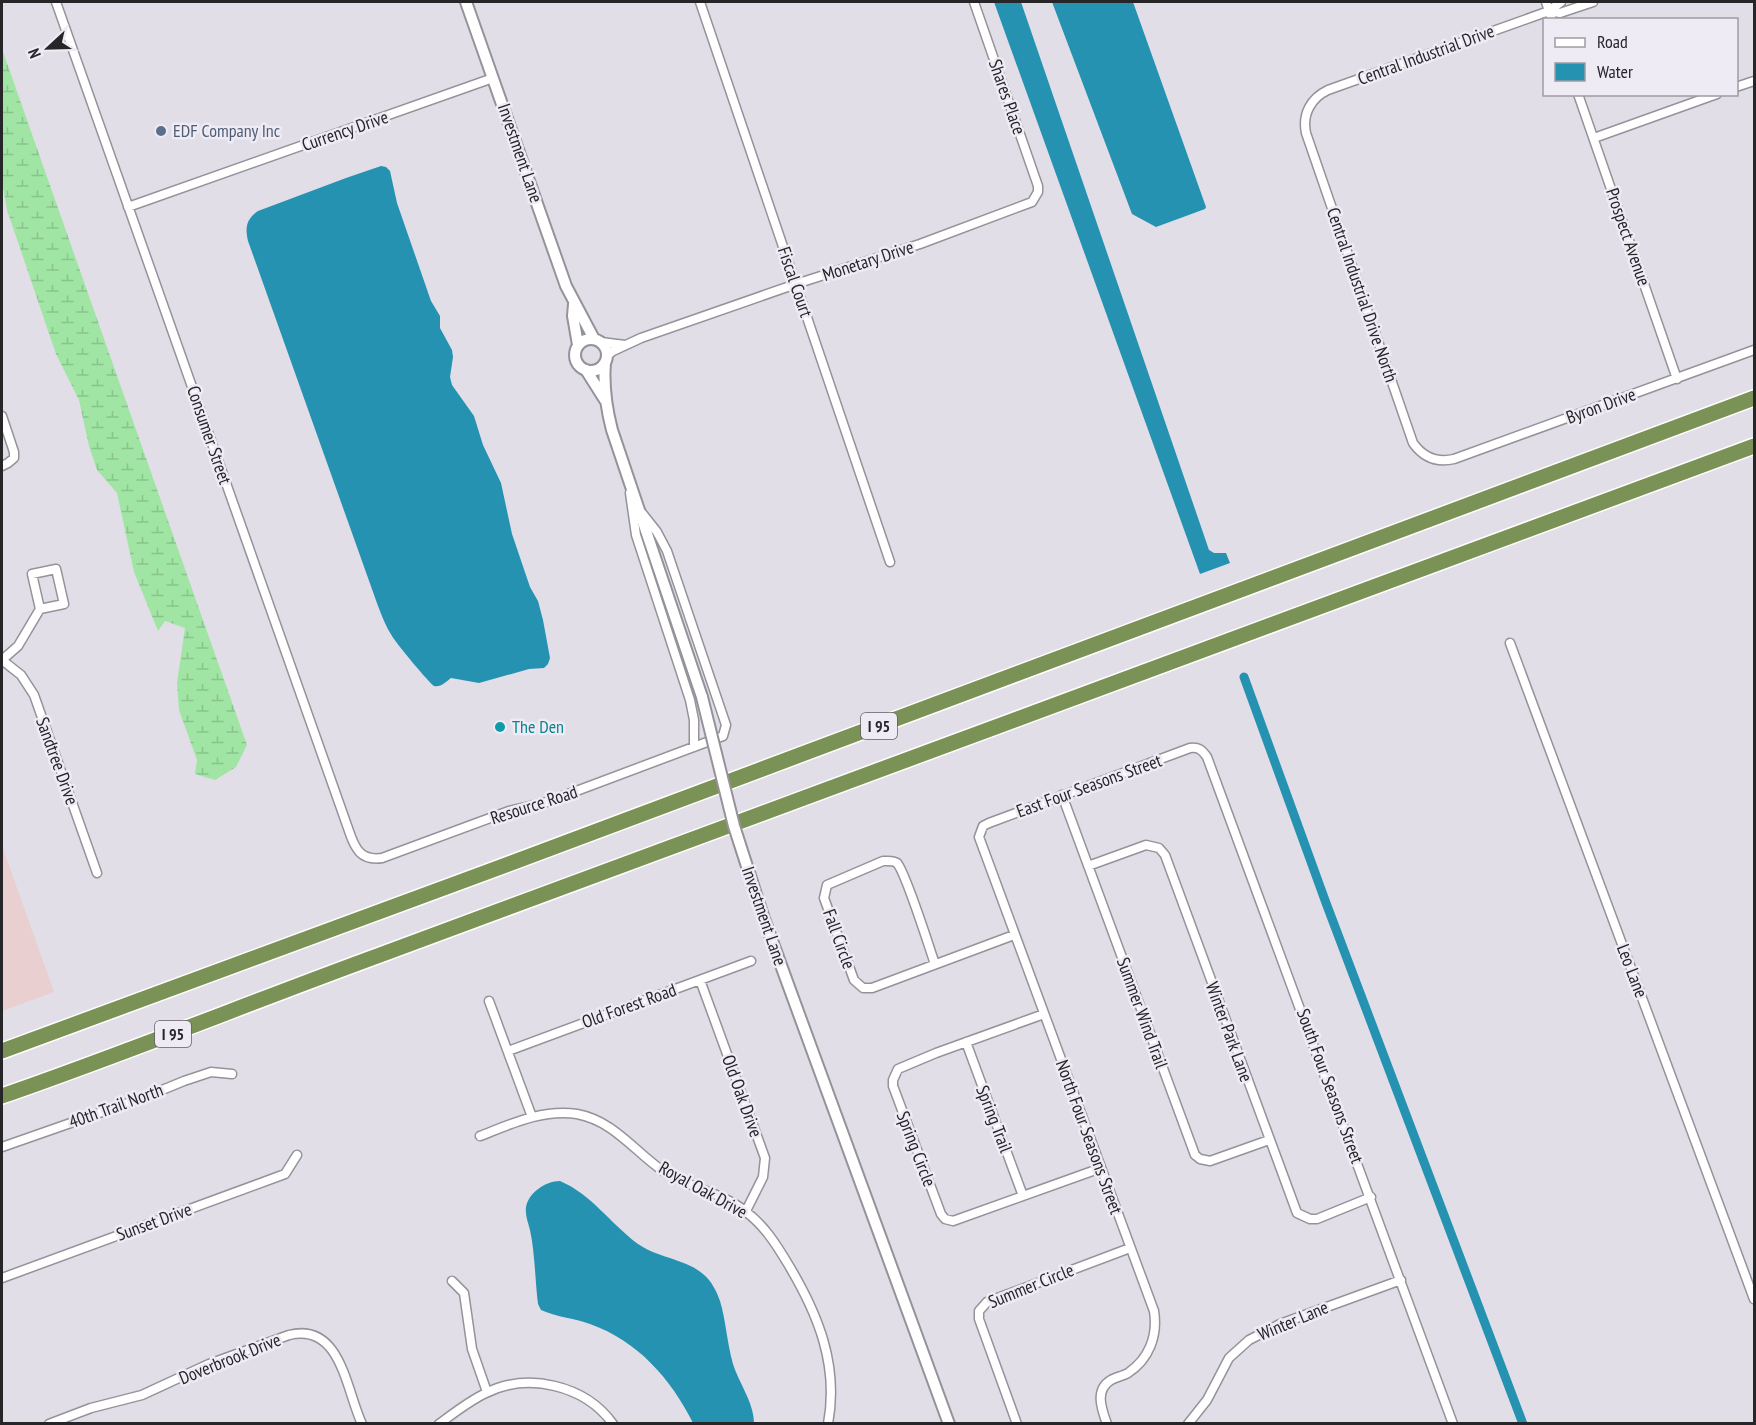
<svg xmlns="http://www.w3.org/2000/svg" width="1756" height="1425" viewBox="0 0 1756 1425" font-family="'PT Sans Narrow',sans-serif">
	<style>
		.commercial { fill: #e9cfcf }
		.wetland { fill: url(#wetland-marsh) }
		.water { fill: #2592b1 }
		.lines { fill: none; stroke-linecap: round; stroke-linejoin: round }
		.canal { stroke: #2592b1; stroke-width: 9 }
		.minor-casing { stroke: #95929a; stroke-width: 11 }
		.tertiary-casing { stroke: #95929a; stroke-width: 14 }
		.motorway-casing { stroke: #fff; stroke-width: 18 }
		.minor { stroke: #fff; stroke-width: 8 }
		.tertiary { stroke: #fff; stroke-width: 10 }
		.motorway { stroke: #7a9255; stroke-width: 15 }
		.tertiary-bridge-casing { stroke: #95929a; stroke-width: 14; stroke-linecap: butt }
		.tertiary-bridge { stroke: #fff; stroke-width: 10 }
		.service-dot { fill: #5c6f8a; stroke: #eeebf4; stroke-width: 2 }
		.culture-dot { fill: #0f9aa8; stroke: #eeebf4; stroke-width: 2 }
		.labels { text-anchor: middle; stroke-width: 5; stroke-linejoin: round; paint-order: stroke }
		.shield { fill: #eeebf4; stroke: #626065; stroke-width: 1.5 }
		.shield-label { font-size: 16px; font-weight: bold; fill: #262528 }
		.street-label { font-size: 18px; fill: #262528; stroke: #eeebf4 }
		.service-label { font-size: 18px; fill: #4e5e75; stroke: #eeebf4; text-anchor: start }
		.culture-label { font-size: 18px; fill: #0d838f; stroke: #eeebf4; text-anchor: start }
	</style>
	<defs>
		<pattern id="wetland-marsh" width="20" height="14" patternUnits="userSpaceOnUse" patternTransform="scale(1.5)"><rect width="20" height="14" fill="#a0e5a3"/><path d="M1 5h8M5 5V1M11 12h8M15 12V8" fill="none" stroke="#8ac48c"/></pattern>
	</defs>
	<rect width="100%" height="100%" fill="#e1dee7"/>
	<path class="commercial" d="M2 846 54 992 2 1011Z"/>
	<path class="wetland" d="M2 49 247 745 236 767 215 780 195 774 197 760 179 710 177 683 185 628 165 621 158 631 134 572 117 493 97 470 89 446 79 400 56 354 7 210 2 181Z"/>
	<path class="water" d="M994 2H1021L1209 550 1214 553H1226L1230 563 1200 574Z
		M1052 2H1133L1206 207 1205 209 1156 227 1132 214Z
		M381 166 386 167 390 171 397 203 431 301 440 316V328L452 350 453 357 450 377 452 385 474 416 483 445 501 483 512 534 530 587 538 601 543 620 550 658 548 664 544 668 529 669 479 683 451 678C447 681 440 688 434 686 431 685 395 642 392 636 386 627 382 616 378 606L248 241C245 228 246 219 258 211L346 178Z
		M560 1181C591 1194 611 1224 638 1244 658 1258 686 1259 703 1274 711 1280 717 1292 720 1301 726 1321 727 1343 733 1364 739 1383 754 1403 754 1423H693C671 1379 638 1341 590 1324 574 1318 556 1317 541 1310L538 1304C535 1280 535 1253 530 1230 528 1222 525 1216 526 1207 529 1192 546 1181 560 1181Z"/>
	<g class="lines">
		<path class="canal" d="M1244 677 1326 903 1523 1424"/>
		<defs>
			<path id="minor" d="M56 2 349 831C355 849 361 861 382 858L509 811 547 802 723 736 726 725 667 551 657 532 642 513
				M700 2 890 562
				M1546 2 1552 20
				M1561 2 1549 11 1328 90C1311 98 1302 114 1306 133L1413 443C1423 457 1437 463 1454 459L1754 350
				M1549 11 1560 13 1593 2
				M1736 87 1754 81
				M1578 94 1677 379
				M1594 138 1717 94
				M128 207 493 78
				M601 342 625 345
				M607 356 613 351 641 338 796 284 920 244 1032 202 1038 192V186L974 2
				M2 416 14 452V458L8 463 2 466
				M630 493 636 535 690 700 694 720V747
				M1510 643 1754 1299
				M2 660 21 675 34 695 97 873
				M2 660 18 646 40 609 64 604 56 569 32 574 40 609
				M1062 795 1195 1155 1200 1159 1210 1161 1269 1140
				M1088 866 1146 845 1159 848 1165 855 1297 1213 1310 1219H1317L1371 1197
				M935 964C929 947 906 873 897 863 893 860 888 861 883 861L827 885 824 898 854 980 863 988H872L1014 935
				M700 980 765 1158 763 1177 746 1211
				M489 1001 532 1117
				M1044 1014 936 1053 898 1069 893 1080V1086L941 1214 945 1219 953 1221 1101 1168
				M966 1042 1023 1196
				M508 1051 751 961
				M480 1136C511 1124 542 1109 577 1114 614 1121 634 1151 663 1171 689 1188 721 1192 745 1211 764 1225 776 1244 788 1264 818 1314 839 1365 828 1424
				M2 1147 145 1097 184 1081 211 1072 232 1074
				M2 1278 285 1174 297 1155
				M452 1281 464 1293 472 1349 487 1392
				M49 1424 91 1408 142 1395 209 1364 289 1335C341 1322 346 1390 362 1424
				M439 1424C454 1413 469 1401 486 1393 528 1372 585 1385 613 1424
				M1017 1424 979 1319V1311L987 1302 1130 1248
				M1107 1424C1102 1410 1094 1390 1111 1380 1116 1377 1123 1376 1128 1373 1149 1359 1158 1336 1154 1311L979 837 983 826 989 823 1190 748C1199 747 1202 750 1207 757L1453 1424
				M1188 1424 1207 1400 1229 1358 1249 1340 1280 1324 1401 1280"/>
			<path id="tertiary" d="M466 2 566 286 594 339
				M574 304 573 316 578 345
				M575 355a16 16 0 1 1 32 0a16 16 0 1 1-32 0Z
				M605 363C603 387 606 407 612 430L702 697
				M586 370 605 400
				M763 916 949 1424"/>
			<path id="motorway" d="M2 1051 479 875 1754 398
				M2 1096C129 1052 254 1001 380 955 839 787 1298 619 1754 446"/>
		</defs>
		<use href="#minor" class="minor-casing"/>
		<use href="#tertiary" class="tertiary-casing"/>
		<use href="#motorway" class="motorway-casing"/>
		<use href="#minor" class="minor"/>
		<use href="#tertiary" class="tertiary"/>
		<use href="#motorway" class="motorway"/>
		<defs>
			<path id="tertiary-bridge" d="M702 697 734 826 763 916"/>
		</defs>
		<use href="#tertiary-bridge" class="tertiary-bridge-casing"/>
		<use href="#tertiary-bridge" class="tertiary-bridge"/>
	</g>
	<circle class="service-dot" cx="161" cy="131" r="6"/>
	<circle class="culture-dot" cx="500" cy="727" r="6"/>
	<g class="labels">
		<g class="shield">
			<rect x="861" y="713" width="36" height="26" rx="4.5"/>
			<rect x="155" y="1021" width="36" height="26" rx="4.5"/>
		</g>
		<g class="shield-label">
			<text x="879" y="732">I 95</text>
			<text x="173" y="1040">I 95</text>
		</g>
		<g class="street-label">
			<text transform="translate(1426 55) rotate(-20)" y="6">Central Industrial Drive</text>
			<text transform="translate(1007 97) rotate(71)" y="6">Shares Place</text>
			<text transform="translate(345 131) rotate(-19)" y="6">Currency Drive</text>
			<text transform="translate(520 153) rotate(71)" y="6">Investment Lane</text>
			<text transform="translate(1628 237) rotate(71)" y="6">Prospect Avenue</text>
			<text transform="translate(868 261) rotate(-18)" y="6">Monetary Drive</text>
			<text transform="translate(795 282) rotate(71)" y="6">Fiscal Court</text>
			<text transform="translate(1362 295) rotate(71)" y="6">Central Industrial Drive North</text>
			<text transform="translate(1601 406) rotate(-20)" y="6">Byron Drive</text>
			<text transform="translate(209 435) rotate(71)" y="6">Consumer Street</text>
			<text transform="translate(57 761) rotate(70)" y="6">Sandtree Drive</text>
			<text transform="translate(1089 786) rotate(-20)" y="6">East Four Seasons Street</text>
			<text transform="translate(534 805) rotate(-18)" y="6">Resource Road</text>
			<text transform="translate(764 916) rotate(71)" y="6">Investment Lane</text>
			<text transform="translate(839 939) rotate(70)" y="6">Fall Circle</text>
			<text transform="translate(1632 971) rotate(69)" y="6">Leo Lane</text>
			<text transform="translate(629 1006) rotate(-20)" y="6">Old Forest Road</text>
			<text transform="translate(1142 1013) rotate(70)" y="6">Summer Wind Trail</text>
			<text transform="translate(1229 1032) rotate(70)" y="6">Winter Park Lane</text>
			<text transform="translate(1330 1086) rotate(70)" y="6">South Four Seasons Street</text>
			<text transform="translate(742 1096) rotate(70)" y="6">Old Oak Drive</text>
			<text transform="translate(116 1106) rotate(-20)" y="6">40th Trail North</text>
			<text transform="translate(994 1119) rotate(69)" y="6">Spring Trail</text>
			<text transform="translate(1089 1137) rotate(70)" y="6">North Four Seasons Street</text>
			<text transform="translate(916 1149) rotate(69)" y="6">Spring Circle</text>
			<text transform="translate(703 1190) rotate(29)" y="6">Royal Oak Drive</text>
			<text transform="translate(154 1222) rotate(-20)" y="6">Sunset Drive</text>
			<text transform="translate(1031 1286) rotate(-22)" y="6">Summer Circle</text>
			<text transform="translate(1293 1321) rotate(-23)" y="6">Winter Lane</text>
			<text transform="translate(230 1359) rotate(-22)" y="6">Doverbrook Drive</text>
		</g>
		<g class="service-label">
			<text x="173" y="137">EDF Company Inc</text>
		</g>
		<g class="culture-label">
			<text x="512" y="733">The Den</text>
		</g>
	</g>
	<rect width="1756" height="1425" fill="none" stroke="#262528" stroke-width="6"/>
	<rect x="1543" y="18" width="195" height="78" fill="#eeebf4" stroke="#9e9ca2" stroke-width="1.5"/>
	<rect x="1555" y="38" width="30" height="9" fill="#ffffff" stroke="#9e9ca2" stroke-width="1.5"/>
	<text x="1597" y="48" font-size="18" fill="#262528">Road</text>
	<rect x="1555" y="63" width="30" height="18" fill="#2592b1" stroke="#9e9ca2" stroke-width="1.5"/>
	<text x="1597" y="78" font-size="18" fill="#262528">Water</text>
	<g transform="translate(48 48) rotate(248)" stroke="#eeebf4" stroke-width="4.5" paint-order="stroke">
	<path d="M0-4.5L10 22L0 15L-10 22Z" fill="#262528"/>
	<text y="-9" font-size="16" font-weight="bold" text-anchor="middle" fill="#262528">N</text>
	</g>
</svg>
